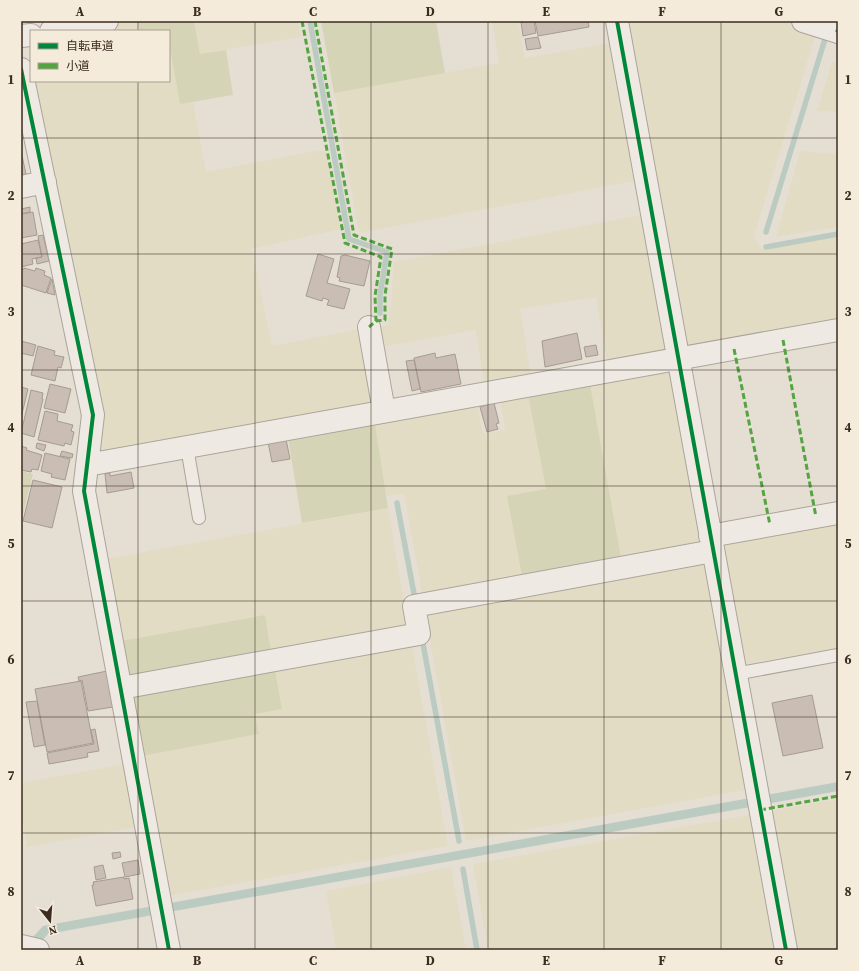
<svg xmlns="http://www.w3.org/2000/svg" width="859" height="971" viewBox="0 0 859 971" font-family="'Source Serif 4','Noto Sans JP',serif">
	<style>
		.farmland { fill: #e3dcc4 }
		.green { fill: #d6d4b6 }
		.water { fill: #bccbc2 }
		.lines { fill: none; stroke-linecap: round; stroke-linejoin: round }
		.stream { stroke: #bccbc2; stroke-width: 5.5 }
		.building { fill: #c9bdb4; stroke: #a69b91 }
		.lane-casing { stroke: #aba49b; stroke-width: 14 }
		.street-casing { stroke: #aba49b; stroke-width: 24 }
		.lane { stroke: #eeeae3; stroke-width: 12 }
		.street { stroke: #eeeae3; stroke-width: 22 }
		.quiet { stroke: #54a441; stroke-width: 3; stroke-dasharray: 6 3; stroke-linecap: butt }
		.cycleway-casing { stroke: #f5ebda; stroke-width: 6 }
		.cycleway { stroke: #00873e; stroke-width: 4 }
		.grid { fill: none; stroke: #3b2c22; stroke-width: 1; stroke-opacity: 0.55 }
		.neatline { fill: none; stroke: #3b2c22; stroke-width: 1.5 }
		.grid-label { font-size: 13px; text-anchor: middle; font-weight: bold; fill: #3b2c22 }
	</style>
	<rect width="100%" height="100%" fill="#e5dfd3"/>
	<path class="farmland" d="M127 21H138L140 31H72Z
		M194 21H298L301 37 200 54Z
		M492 21H518L525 58 616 42 640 180 359 233 334 93 499 63Z
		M626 21H789L812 29 810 35 815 37 754 236 762 249 838 236V321L689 347 683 342Z
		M169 43 180 104 193 102 206 172 320 150 326 152 340 229 252 249 272 346 364 328 375 404 106 453 99 449 103 425 32 81H169Z
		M832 61 838 62V112L817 111Z
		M800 151 838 154V227L776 237Z
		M646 214 669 344 663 352 607 362 596 297 520 309 531 377 485 384 475 330 382 347 376 327 389 325 394 262Z
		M669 369 704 548 622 563 590 384Z
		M528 395 546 489 523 581 423 599 404 493 386 496 375 424 477 404 483 434 505 430 500 400Z
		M388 508 409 632 272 657 265 615 121 641 105 559Z
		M838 517V648L741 665 721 538Z
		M708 556 750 789 466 841 424 607Z
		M411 640 448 846 168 896 142 756 259 734 255 714 274 665Z
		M125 764 136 827 27 847 21 811V783Z
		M838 799V950H795L771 811Z
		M754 814 778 950H488L473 864Z
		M451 867 466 950H336L326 891Z"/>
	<path class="green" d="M138 21H194L200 54 226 50 233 95 180 104 169 43V31H140Z
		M321 21H436L445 73 334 93Z
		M590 384 622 563 523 581 507 496 546 489 528 395Z
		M375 424 388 508 302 523 288 438Z
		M21 471 33 474 21 522Z
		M265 615 272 657 128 679 121 641Z
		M274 665 282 709 255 714 259 734 142 756 131 695Z"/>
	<path class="water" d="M838 782V791L48 934 33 950H21L43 926Z"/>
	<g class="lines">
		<path class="stream" d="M310 21 349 239 387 252 380 295V313
			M766 232 825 39 830 37
			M766 247 838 234
			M397 503 415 599
			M422 638 459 841
			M463 869 477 950"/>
	</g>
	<path class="building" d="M534 21 536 33 523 36 521 22Z
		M535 21H588L589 27 538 36Z
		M538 37 541 48 527 50 525 39Z
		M21 151 26 174 21 175Z
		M30 207V212L21 214V209Z
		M33 212 37 235 21 238V214Z
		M43 235 49 261 37 264 36 258 42 257 38 236Z
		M38 240 42 257 32 259 33 264 21 267V244Z
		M318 254 334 259 327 283 350 289 344 309 327 305 329 300 323 298 322 301 306 296Z
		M345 255 370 261 364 286 339 281 340 278 337 277 341 256Z
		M24 268 35 271 36 268 45 271 44 275 51 278 46 293 21 285V269H24Z
		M52 279 55 295 47 293Z
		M577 333 582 359 545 367 542 341Z
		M21 341 36 345 33 356 21 353Z
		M596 345 598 355 586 357 584 347Z
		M38 346 55 351 54 355 64 357 61 368 58 367 55 381 31 375Z
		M435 353 436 358 455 354 461 384 421 392 414 358Z
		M414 360 420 389 412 391 406 361Z
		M50 384 71 389 65 413 44 408Z
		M21 387 28 389 21 418Z
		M31 390 43 393 42 399H43L34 437 21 433Z
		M494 403 499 423 496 424 498 429 487 432 480 407Z
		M45 411 58 414 57 421 73 425 71 431 74 432 71 445 65 443 64 446 38 440Z
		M286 439 290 459 272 462 268 442Z
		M37 443 46 445 44 451 36 448Z
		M21 446 27 448 26 450 42 455 38 470 32 469 31 472 21 470Z
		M62 451 73 454 72 458 60 456Z
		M45 453 70 459 65 480 51 477 52 474 41 471Z
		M131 472 134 488 107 493 105 474 110 473V476Z
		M33 480 62 487 52 528 23 521Z
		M107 671 113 707 88 711 82 680 79 681 78 677Z
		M81 681 93 743 47 752 35 689Z
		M812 695 823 748 783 756 772 703Z
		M37 701 45 745 34 747 26 702Z
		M95 729 99 751 87 753 88 757 49 764 47 753 94 744 91 730Z
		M120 852 121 857 113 859 112 853Z
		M138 860 140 874 125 877 122 863Z
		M103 865 106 878 96 880 94 867Z
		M124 877V879L129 878 133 899 96 906 92 885H94L93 882Z"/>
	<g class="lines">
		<defs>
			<path id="lane" d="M187 447 199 518
				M735 674 838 655"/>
			<path id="street" d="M617 21 786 950
				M803 21 838 32
				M51 31 107 21
				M21 36 31 35
				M21 69 93 415 84 491 169 950
				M21 187 45 182
				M369 327 384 411
				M87 465 838 330
				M710 536 838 513
				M121 688 419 634 414 606 713 551
				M21 946 38 950"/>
		</defs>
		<use href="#lane" class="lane-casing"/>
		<use href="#street" class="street-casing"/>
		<use href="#lane" class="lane"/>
		<use href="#street" class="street"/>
		<path class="quiet" d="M302 21 345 243 381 257 375 296 376 321 369 327
			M315 21 354 235 392 249 385 295V320L376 321
			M836 32 838 30
			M783 340 816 517
			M734 349 770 525
			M760 810 838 796"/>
		<defs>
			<path id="cycleway" d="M617 21 786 950
				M21 69 93 415 84 491 169 950"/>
		</defs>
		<use href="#cycleway" class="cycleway-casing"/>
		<use href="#cycleway" class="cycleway"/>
	</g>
	<path class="grid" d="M138 21V31M255 21V950M371 21V950M488 21V950M604 21V950M721 21V950M138 81V950M21 138H838M21 254H838M21 370H838M21 486H838M21 601H838M21 717H838M21 833H838"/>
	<rect width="859" height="971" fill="none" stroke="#f5ebda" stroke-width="44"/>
	<rect x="30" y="30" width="140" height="52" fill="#f5ebda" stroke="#ab9f90"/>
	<rect x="38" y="43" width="20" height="6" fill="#00873e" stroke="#ab9f90"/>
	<text x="66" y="50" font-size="12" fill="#3b2c22">自転車道</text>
	<rect x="38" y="63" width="20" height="6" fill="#54a441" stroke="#ab9f90"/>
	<text x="66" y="70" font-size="12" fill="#3b2c22">小道</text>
	<g transform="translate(50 921) rotate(163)" stroke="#f5ebda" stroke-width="3" paint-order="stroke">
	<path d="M0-3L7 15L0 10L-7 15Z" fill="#3b2c22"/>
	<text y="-6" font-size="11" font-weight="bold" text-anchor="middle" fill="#3b2c22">N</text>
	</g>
	<rect x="22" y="22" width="815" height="927" class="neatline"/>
	<g class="grid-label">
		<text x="80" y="16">A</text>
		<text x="197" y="16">B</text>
		<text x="313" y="16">C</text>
		<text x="430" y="16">D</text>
		<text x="546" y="16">E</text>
		<text x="662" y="16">F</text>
		<text x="779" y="16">G</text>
		<text x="11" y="84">1</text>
		<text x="848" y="84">1</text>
		<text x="11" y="200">2</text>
		<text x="848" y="200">2</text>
		<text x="11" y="316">3</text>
		<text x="848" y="316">3</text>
		<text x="11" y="432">4</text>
		<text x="848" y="432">4</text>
		<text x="11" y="548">5</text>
		<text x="848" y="548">5</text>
		<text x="11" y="664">6</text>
		<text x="848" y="664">6</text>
		<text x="11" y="780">7</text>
		<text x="848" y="780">7</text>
		<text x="11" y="896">8</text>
		<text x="848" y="896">8</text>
		<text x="80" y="965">A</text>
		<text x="197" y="965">B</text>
		<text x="313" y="965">C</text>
		<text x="430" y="965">D</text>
		<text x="546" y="965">E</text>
		<text x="662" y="965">F</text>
		<text x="779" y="965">G</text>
	</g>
</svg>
